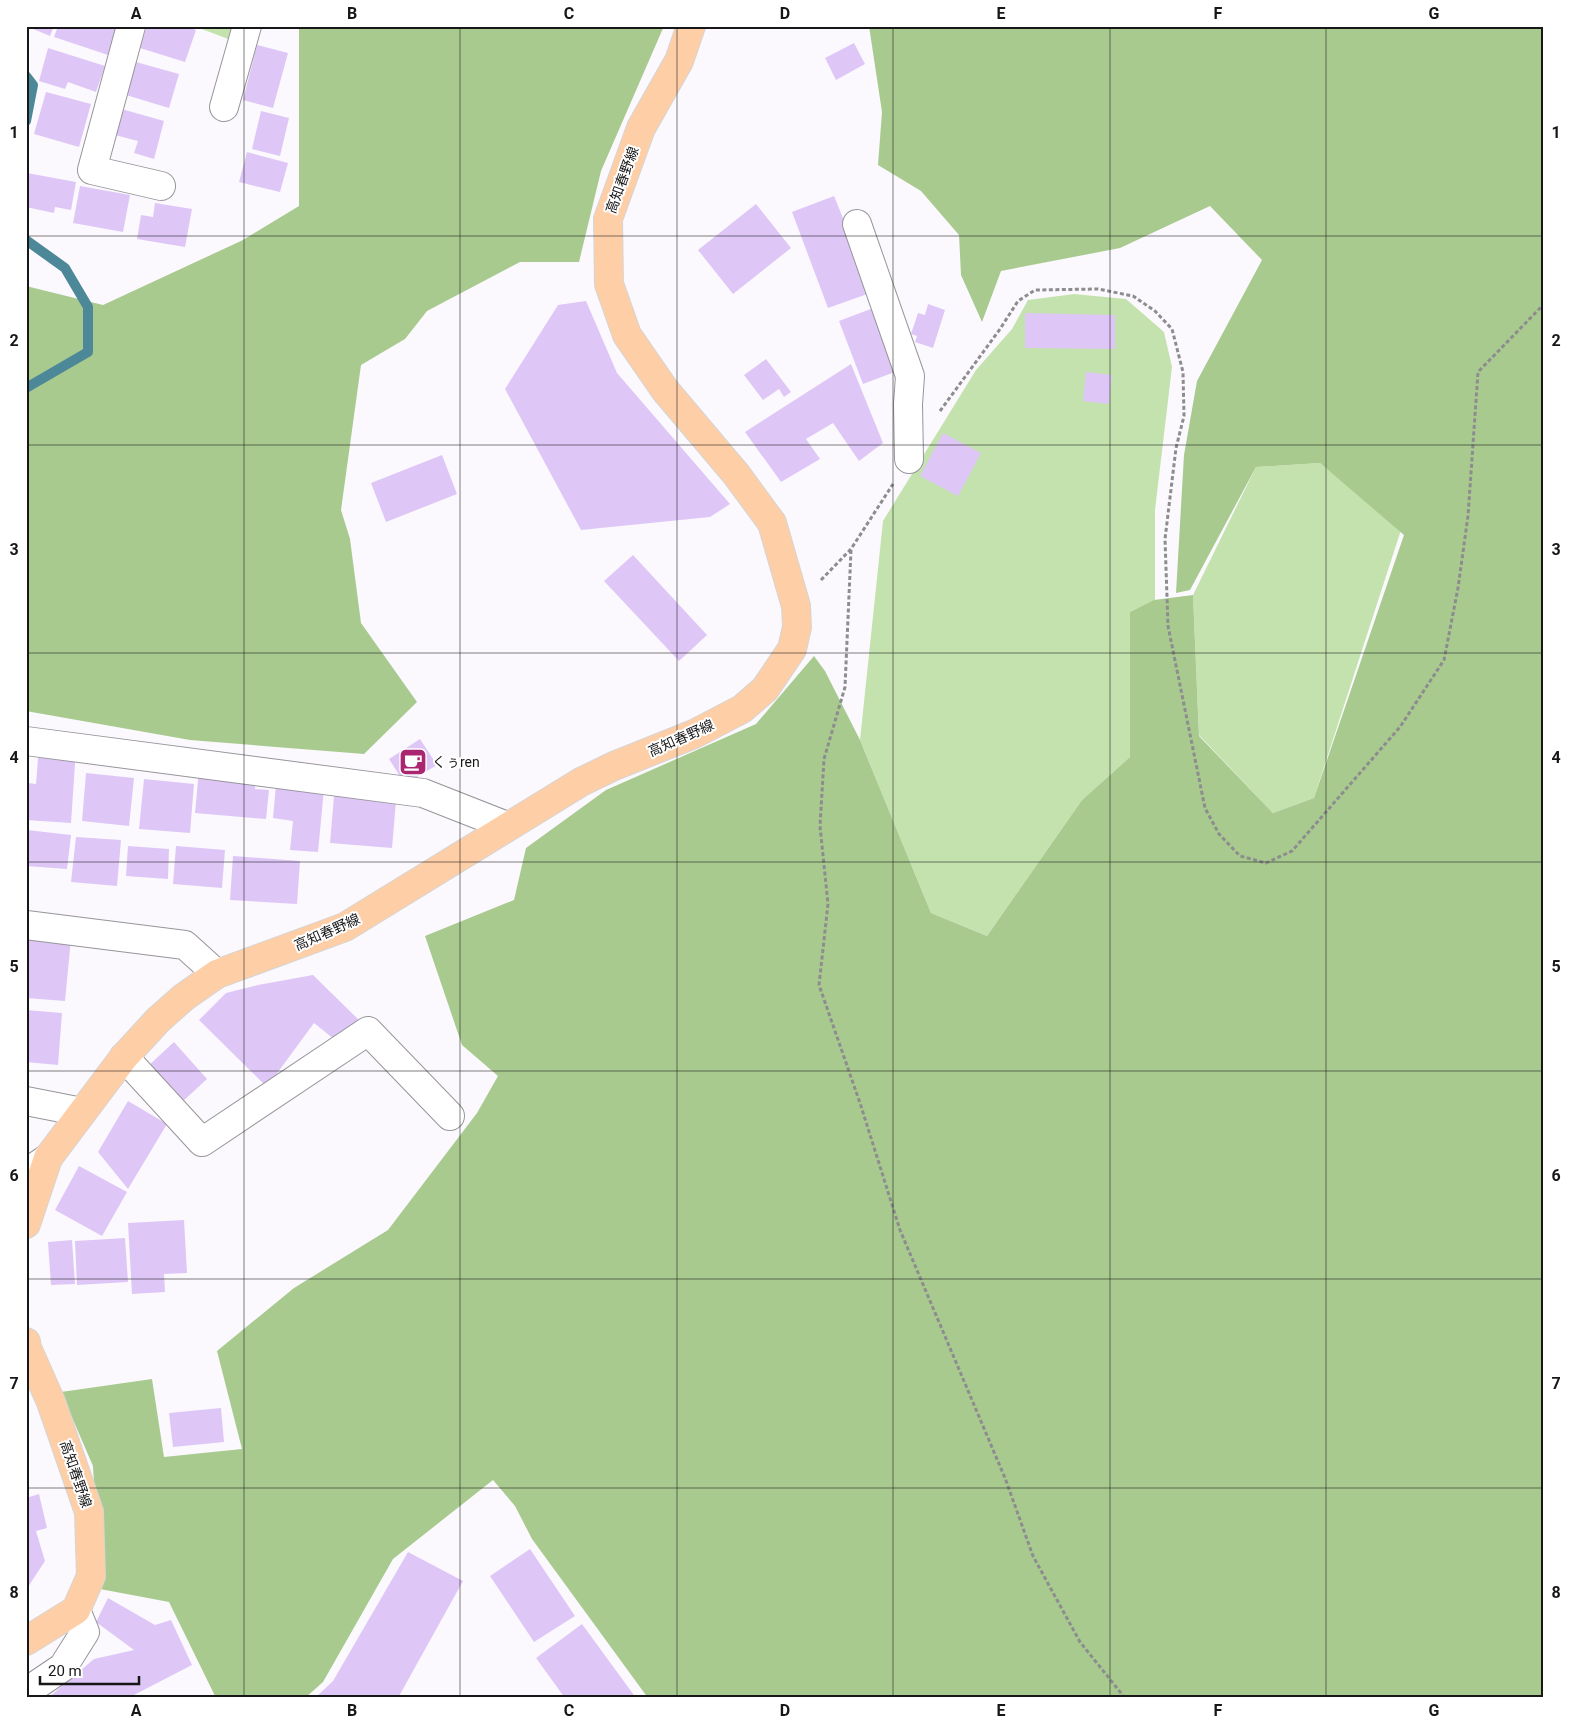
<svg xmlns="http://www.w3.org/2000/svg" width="1570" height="1724" viewBox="0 0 1570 1724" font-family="Roboto,'Noto Sans JP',sans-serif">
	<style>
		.green { fill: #c4e2ae }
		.forest { fill: #a8ca8f }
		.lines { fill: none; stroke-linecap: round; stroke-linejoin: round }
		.stream { stroke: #4d8898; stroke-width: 10 }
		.building { fill: #dec7f7 }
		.minor-casing { stroke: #979599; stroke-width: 30 }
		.major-casing { stroke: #d5d5d5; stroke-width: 30 }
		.path { stroke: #8d8c8e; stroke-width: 3; stroke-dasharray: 4 2.5; stroke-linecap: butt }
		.minor { stroke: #fff; stroke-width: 28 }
		.major { stroke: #fecea7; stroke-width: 28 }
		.grid { fill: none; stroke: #171718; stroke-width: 1; stroke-opacity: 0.55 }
		.labels { text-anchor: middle; stroke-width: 4; stroke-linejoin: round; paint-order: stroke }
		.street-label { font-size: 14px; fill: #171718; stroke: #fff }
		.poi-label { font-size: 14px; fill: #171718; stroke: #fff; text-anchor: start }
		.neatline { fill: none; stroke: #171718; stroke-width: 2 }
		.grid-label { font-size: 16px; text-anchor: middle; font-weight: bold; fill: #171718 }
	</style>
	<rect width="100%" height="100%" fill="#fbf9fd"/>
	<path class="green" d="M194 26H242L236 42Z
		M1074 294 1126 299 1164 332 1172 367 1155 510V600L1130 612V757L1082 800 987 936 931 913 860 740 883 521 976 370 1012 329 1028 300Z
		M1320 463 1401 530 1314 798 1273 813 1199 735 1193 595 1256 467Z"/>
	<path class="forest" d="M299 26H664L601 171 579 262H520L427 311 405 339 361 365 341 510 350 539 361 623 417 702 364 754 190 740 26 711V286L103 305 243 240 299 206Z
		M869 26H1544V1698H648L532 1539 515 1506 493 1480 393 1559 323 1682 305 1698H216L169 1602 100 1589 93 1466 61 1392 152 1379 164 1457 242 1449 217 1351 294 1288 388 1230 477 1113 498 1076 462 1045 425 936 514 900 526 848 606 790 756 724 814 656 825 671 860 740 931 913 987 936 1082 800 1130 757V612L1154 600 1193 595 1199 736 1273 813 1314 798 1404 535 1320 463 1256 467 1190 590 1176 593 1184 455 1197 381 1262 260 1210 206 1120 248 1001 271 982 322 961 275 959 235 921 191 878 165 882 112Z"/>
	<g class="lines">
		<path class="stream" d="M26 76 33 85 26 121
			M26 240 65 268 88 307V352L26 388"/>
	</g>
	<path class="building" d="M26 26H54L50 36Z
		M58 26H117L108 55 54 37Z
		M147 26H184L196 30 185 62 140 48Z
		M854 43 865 64 836 80 825 58Z
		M257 45 288 53 273 108 243 100Z
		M48 48 105 66 96 92 68 82 65 89 39 81Z
		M136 62 179 74 169 108 126 95Z
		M46 92 91 104 79 147 34 134Z
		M118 108 164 121 154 159 134 153 138 141 111 134Z
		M261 111 289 118 280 156 252 149Z
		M247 152 288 163 280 192 239 182Z
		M27 173 76 182 71 210 55 207 54 213 26 207Z
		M80 186 130 195 123 232 73 223Z
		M834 196 873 292 828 308 792 212Z
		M155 203 192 209 185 247 137 239 141 215 153 217Z
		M756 204 791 248 733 294 698 250Z
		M586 301 617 373 730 504 710 517 581 530 505 389 558 305Z
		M928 304 945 310 933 348 915 342 917 336 911 334 918 313 925 315Z
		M876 307 900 370 863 384 839 321Z
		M1025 313 1115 315V349L1025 348Z
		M766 359 791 392 784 397 779 389 763 400 744 375Z
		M851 364 883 443 859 461 833 423 806 439 820 459 781 482 745 432Z
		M1086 372 1112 375 1109 404 1083 401Z
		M943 433 981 453 958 496 920 476Z
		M442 455 457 494 386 522 371 483Z
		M633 555 707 635 679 661 604 581Z
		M420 739 437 765 405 784 389 759Z
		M39 746 76 749 71 823 26 820 28 783 36 784Z
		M199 770 256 774 255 789 269 790 266 819 195 813Z
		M86 773 134 778 129 826 82 821Z
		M144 779 194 784 190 833 139 829Z
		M276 785 324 789 318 852 290 850 293 821 273 818Z
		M334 796 396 801 392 848 330 843Z
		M27 830 71 835 67 869 26 866Z
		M76 837 121 840 117 886 71 882Z
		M128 846 169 849 168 879 126 876Z
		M176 846 225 850 222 888 173 884Z
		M233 856 300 861 297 904 230 900Z
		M26 935 71 939 65 1001 26 998Z
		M313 975 363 1024 339 1043 314 1023 267 1087 199 1020 226 993 258 985Z
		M26 1010 62 1013 58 1065 26 1062Z
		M174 1042 207 1079 181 1103 147 1067Z
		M128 1101 167 1124 128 1189 98 1152Z
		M79 1166 127 1192 102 1236 55 1210Z
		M184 1220 187 1273 164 1274 165 1292 132 1294 128 1223Z
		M125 1238 128 1282 77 1285 75 1241Z
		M72 1240 75 1284 51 1285 48 1242Z
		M221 1408 224 1442 173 1447 169 1413Z
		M39 1494 47 1528 36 1531 45 1561 26 1590V1498Z
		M530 1549 575 1616 534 1642 490 1576Z
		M408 1552 463 1581 398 1698H315L333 1681Z
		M108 1598 155 1625 171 1620 192 1665 128 1698H48L94 1659 134 1650 96 1622Z
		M582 1624 636 1698H565L536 1658Z"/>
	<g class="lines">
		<defs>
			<path id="minor" d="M131 26 92 170 161 186
				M224 107 247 26
				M857 224 910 376 908 404 909 459
				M26 741 423 793 507 826
				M26 925 185 945 217 974
				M124 1057 202 1142 368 1031 450 1116
				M26 1101 82 1112
				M26 1173 48 1158
				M26 1692 63 1667 85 1632 76 1610"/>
			<path id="major" d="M26 1224 48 1158 124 1057 158 1020 184 997 217 974 345 927 581 782 614 766 694 734 742 709 765 689 792 649 797 627 796 606 772 523 736 474 665 390 627 335 609 284 608 219 641 128 679 61 691 26
				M26 1342 27 1348 51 1402 89 1512 91 1576 76 1610 26 1641"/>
		</defs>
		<use href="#minor" class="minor-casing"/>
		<use href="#major" class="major-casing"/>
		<path class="path" d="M940 411 1000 329 1018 301 1035 290 1098 289 1133 296 1155 311 1172 329 1183 372 1184 416 1176 448 1165 539 1168 626 1205 808 1219 834 1240 856 1266 863 1292 851 1400 727 1444 660 1458 588 1468 516 1478 372 1544 304
			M851 550 845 687 824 759 820 826 828 904 819 985 860 1103 900 1230 1005 1478 1033 1556 1080 1642 1125 1698
			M821 580 851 549 893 484"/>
		<use href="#minor" class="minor"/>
		<use href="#major" class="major"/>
	</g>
	<path class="grid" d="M244 26V1698M460 26V1698M677 26V1698M893 26V1698M1110 26V1698M1326 26V1698M26 236H1544M26 445H1544M26 653H1544M26 862H1544M26 1071H1544M26 1279H1544M26 1488H1544"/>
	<defs>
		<symbol id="cafe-square" viewBox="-11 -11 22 22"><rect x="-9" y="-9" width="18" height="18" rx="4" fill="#aa2670" stroke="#fff"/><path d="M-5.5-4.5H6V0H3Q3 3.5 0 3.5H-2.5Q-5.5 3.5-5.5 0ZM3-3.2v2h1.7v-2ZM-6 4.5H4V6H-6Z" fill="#fff"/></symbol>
	</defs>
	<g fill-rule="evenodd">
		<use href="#cafe-square" x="397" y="746" width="32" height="32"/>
	</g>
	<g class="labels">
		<g class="street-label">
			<text transform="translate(622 180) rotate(-70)" y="5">高知春野線</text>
			<text transform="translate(681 738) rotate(-24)" y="5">高知春野線</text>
			<text transform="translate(327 932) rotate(-24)" y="5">高知春野線</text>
			<text transform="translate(76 1474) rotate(71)" y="5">高知春野線</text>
		</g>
		<g class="poi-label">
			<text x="432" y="767">くぅren</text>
		</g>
	</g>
	<rect width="1570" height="1724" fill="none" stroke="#ffffff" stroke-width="55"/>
	<path d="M40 1676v8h99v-8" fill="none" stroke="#171718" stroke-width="2.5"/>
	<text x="48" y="1676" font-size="15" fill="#171718" stroke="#ffffff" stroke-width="4" paint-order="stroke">20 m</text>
	<rect x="28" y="28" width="1514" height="1668" class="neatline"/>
	<g class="grid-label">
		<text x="136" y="19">A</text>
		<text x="352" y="19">B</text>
		<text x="569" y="19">C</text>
		<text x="785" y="19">D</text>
		<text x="1001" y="19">E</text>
		<text x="1218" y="19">F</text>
		<text x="1434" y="19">G</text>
		<text x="14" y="138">1</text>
		<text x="1556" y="138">1</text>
		<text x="14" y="346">2</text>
		<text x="1556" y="346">2</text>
		<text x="14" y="555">3</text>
		<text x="1556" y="555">3</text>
		<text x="14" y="763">4</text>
		<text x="1556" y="763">4</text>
		<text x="14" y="972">5</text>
		<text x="1556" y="972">5</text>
		<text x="14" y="1181">6</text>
		<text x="1556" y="1181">6</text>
		<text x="14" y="1389">7</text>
		<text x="1556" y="1389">7</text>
		<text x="14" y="1598">8</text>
		<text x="1556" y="1598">8</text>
		<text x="136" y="1716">A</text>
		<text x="352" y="1716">B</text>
		<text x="569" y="1716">C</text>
		<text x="785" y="1716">D</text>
		<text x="1001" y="1716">E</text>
		<text x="1218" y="1716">F</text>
		<text x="1434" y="1716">G</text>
	</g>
</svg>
